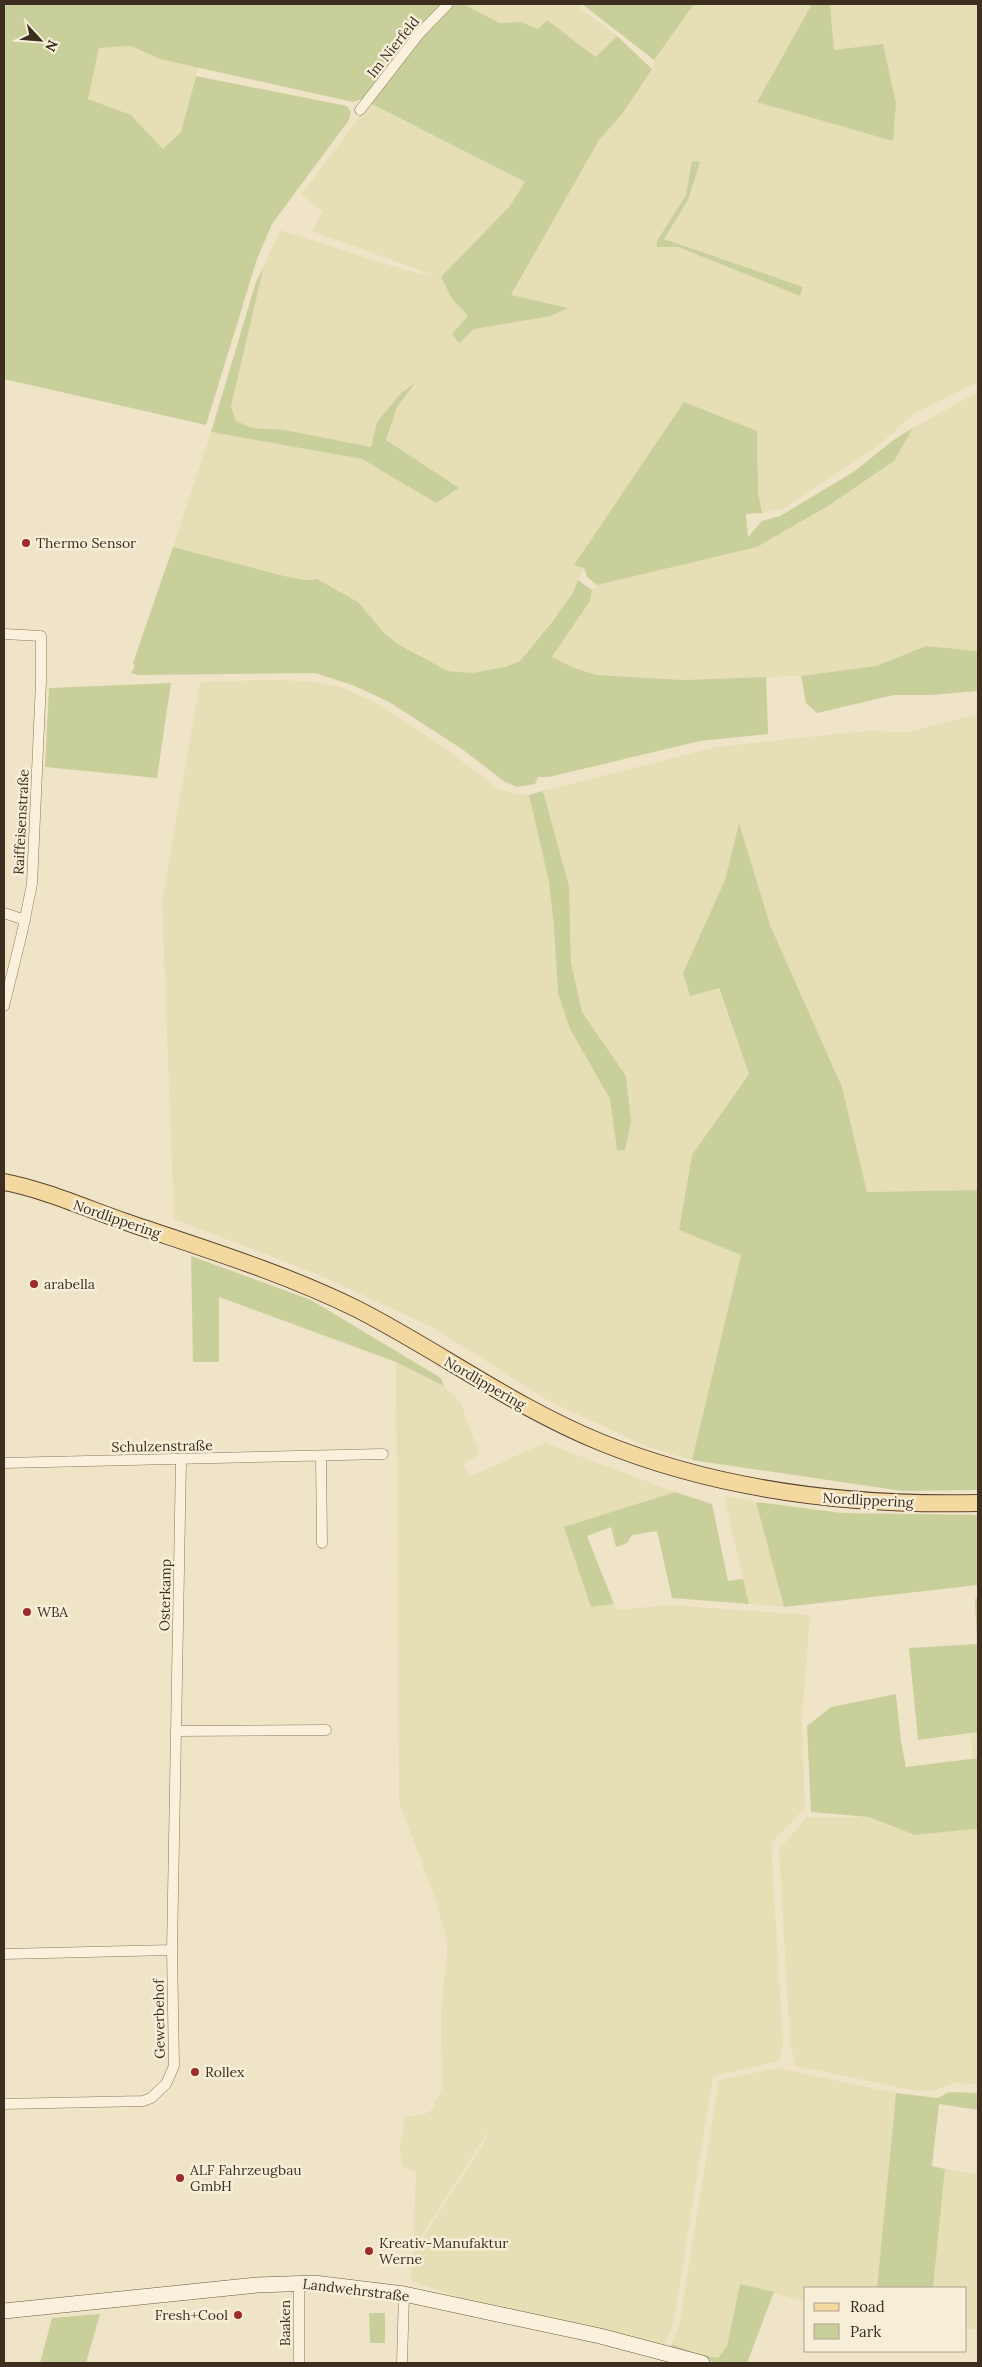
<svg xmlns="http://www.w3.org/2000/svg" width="982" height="2367" viewBox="0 0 982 2367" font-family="Lora,serif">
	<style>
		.farmland { fill: #e6deb5; fill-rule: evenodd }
		.green { fill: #c9cf9b }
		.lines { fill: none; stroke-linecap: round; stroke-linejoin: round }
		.street-casing { stroke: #8d765c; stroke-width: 11 }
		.secondary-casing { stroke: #6f573f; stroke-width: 16 }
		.primary-casing { stroke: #5b4430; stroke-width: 18 }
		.street { stroke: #faf1dc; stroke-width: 10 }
		.secondary { stroke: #faf1dc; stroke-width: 15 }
		.primary { stroke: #f3d9a0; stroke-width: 16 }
		.poi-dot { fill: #9e2a2b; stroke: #f7eed8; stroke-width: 2 }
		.labels { text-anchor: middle; stroke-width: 5; stroke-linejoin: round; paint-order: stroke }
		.street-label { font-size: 14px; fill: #3d2e20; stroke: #f7eed8 }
		.poi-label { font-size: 14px; fill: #3d2e20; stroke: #f7eed8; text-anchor: start }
	</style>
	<rect width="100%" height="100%" fill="#f0e4c8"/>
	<path class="farmland" d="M464 4H575L617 36 597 57 547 20 539 29 521 22 499 23Z
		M694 4H812L757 102 893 141 896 103 883 44 834 51 830 4H978V382L915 413 878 446 783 509 762 513 758 492 757 431 574 565 584 568 572 594 520 661 505 667 472 673 448 671 398 643 384 633 358 602 317 579 305 580 284 576 173 547 211 432 362 459 436 503 458 488 386 440 397 407 414 384 377 422 371 447 285 430 252 428 236 421 231 406 264 266 280 230 405 270 436 276 312 231 323 211 301 195 370 103 525 182 509 207 441 277 452 299 468 316 452 334 459 343 474 329 551 316 567 308 511 296 599 140 623 113 652 69 654 60ZM692 161 700 162 688 200 664 239 802 287 800 296 678 247H657L658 241 686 195Z
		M131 46 160 59 198 67 181 132 164 150 131 115 88 99 99 48Z
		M978 392V651L926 646 876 666 801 676 684 680 596 675 572 667 552 657 590 601 592 590 597 585 757 547 828 506 894 461 913 428Z
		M267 680 309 681 338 686 377 703 442 746 500 790 529 795 549 882 570 1029 610 1099 617 1150 626 1076 582 1012 571 963 569 886 543 791 716 747 866 731 908 732 978 714V1190L867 1192 842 1087 770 925 739 824 725 880 683 973 718 988 749 1074 692 1155 679 1230 741 1255 692 1460 648 1447 549 1401 434 1328 317 1274 174 1219 162 902 200 682Z
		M396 1362 444 1386 461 1403 479 1454 464 1464 469 1477 545 1443 675 1492 565 1527 591 1607 614 1604 617 1610 668 1605 810 1615 802 1720 805 1808 771 1843 783 2045 779 2061 713 2076 677 2301 673 2324 664 2347 481 2305 411 2281 412 2255 480 2149 486 2139 487 2130 484 2138 413 2249 416 2172 402 2166 400 2148 405 2117 424 2114 432 2110 442 2088 441 2014 447 1952V1941L436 1901 399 1802Z
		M724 1496 756 1502 784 1607 749 1604Z
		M978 1732V1758H973L970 1733Z
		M807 1817H869L915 1835 974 1829 978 1831V2084L954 2083 932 2091 911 2090 796 2066 790 2043 779 1849Z
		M777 2068 896 2093 877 2288H806V2302L740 2284 727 2346 718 2358 698 2354 672 2344 679 2326 719 2080Z
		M945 2169 978 2174V2330L966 2328V2288H933Z"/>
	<path class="green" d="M4 4H443L367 97 353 102 160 59 131 46 99 48 88 99 131 115 163 149 181 132 196 76 347 106 351 112 349 120 272 224 257 259 206 425 4 379Z
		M451 4H464L499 23 521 22 538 29 547 20 596 57 617 36 652 69 623 113 599 140 511 295 568 308 551 316 474 329 459 343 452 334 468 316 452 299 441 277 509 207 525 182 370 103 422 35Z
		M582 4H694L654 60Z
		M812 4H830L834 50 883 44 896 103 893 141 757 102Z
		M692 161 700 162 688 200 664 239 803 287 800 296 678 247H657V241L686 195Z
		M264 266 231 406 236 421 252 428 285 430 371 447 377 422 401 393 415 383 397 407 386 440 459 488 436 503 362 459 211 432 256 282Z
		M684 402 757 431 758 492 762 513 746 514 748 537 762 521 780 516 855 471 892 441 913 428 894 461 828 506 757 547 597 585 587 577 584 568 574 565Z
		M173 547 284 576 305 580 317 579 358 602 384 633 398 644 448 671 472 673 505 667 520 661 551 623 572 594 578 580 592 590 590 601 552 657 572 667 596 675 684 680 766 677 768 734 700 741 549 777H538L535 784 517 787 505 782 462 749 389 702 355 686 315 673 139 675 131 673 135 666 133 663Z
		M926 646 978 651V691L931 695H894L817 713 806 703 801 676 876 666Z
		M171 683 157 778 45 767 49 688Z
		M543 791 569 886 571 963 582 1012 626 1076 631 1121 625 1150H617L610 1099 570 1029 558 993 554 926 549 882 529 795Z
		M739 823 770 925 842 1087 867 1192 978 1190V1490L902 1491 692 1460 741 1255 679 1230 692 1155 749 1074 719 988 690 996 683 973 725 880Z
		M191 1256 311 1300 441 1378 444 1386 396 1362 219 1297V1362H193Z
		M675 1492 712 1504 728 1581 743 1579 749 1604 672 1598 657 1531 632 1535 627 1543 616 1547 611 1527 587 1536 614 1604 591 1607 564 1527Z
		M756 1502 842 1513 978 1515V1585L784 1607Z
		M978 1598V1732L918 1740 909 1648 977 1644 975 1599Z
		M896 1694 901 1741 906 1767 978 1758V1831L974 1829 915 1835 869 1817 811 1812 807 1726 831 1707Z
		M949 2092 978 2093V2110L939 2104 932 2166 945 2169 933 2288H877L896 2093 938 2098Z
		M740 2284 774 2292 747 2363H718L670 2349 672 2344 698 2354 718 2358 727 2346Z
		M369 2313H385V2343H370Z
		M100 2314 86 2363H40L52 2318Z"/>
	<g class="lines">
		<defs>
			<path id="street" d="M360 110 419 34 448 4
				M4 634 41 636V681L32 884 22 933 4 1006
				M4 913 25 920
				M321 1456 322 1543
				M4 1463 383 1454
				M176 1731 326 1730
				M4 1954 172 1950
				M4 2104 143 2101 151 2098 166 2084 174 2066 172 1950 181 1460
				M299 2282V2363
				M402 2363 404 2294"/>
			<path id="secondary" d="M4 2311 257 2285 314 2283 404 2294 600 2336 702 2363"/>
			<path id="primary" d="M4 1182C42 1189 86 1208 123 1221 202 1248 282 1272 357 1309 439 1351 514 1407 600 1442 720 1491 849 1506 978 1503"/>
		</defs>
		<use href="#street" class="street-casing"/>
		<use href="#secondary" class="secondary-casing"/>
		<use href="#primary" class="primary-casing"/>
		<use href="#street" class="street"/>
		<use href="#secondary" class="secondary"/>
		<use href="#primary" class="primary"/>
	</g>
	<g class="poi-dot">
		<circle cx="26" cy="543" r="5"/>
		<circle cx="34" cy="1284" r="5"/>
		<circle cx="27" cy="1612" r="5"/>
		<circle cx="195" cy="2072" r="5"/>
		<circle cx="180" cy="2178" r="5"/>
		<circle cx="369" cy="2251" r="5"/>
		<circle cx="238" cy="2315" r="5"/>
	</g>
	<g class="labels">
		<g class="street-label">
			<text transform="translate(393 47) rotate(-51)" y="5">Im Nierfeld</text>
			<text transform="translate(21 822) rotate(-87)" y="5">Raiffeisenstraße</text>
			<text transform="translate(117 1219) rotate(19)" y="5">Nordlippering</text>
			<text transform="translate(485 1383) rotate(30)" y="5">Nordlippering</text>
			<text transform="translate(162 1446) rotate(-1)" y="5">Schulzenstraße</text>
			<text transform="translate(868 1500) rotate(3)" y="5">Nordlippering</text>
			<text transform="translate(165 1595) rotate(-89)" y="5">Osterkamp</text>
			<text transform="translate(159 2019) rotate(-91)" y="5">Gewerbehof</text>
			<text transform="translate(356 2290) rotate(7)" y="5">Landwehrstraße</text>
			<text transform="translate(285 2323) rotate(-90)" y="5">Baaken</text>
		</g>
		<g class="poi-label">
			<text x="36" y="548">Thermo Sensor</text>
			<text x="44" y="1289">arabella</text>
			<text x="37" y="1617">WBA</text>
			<text x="205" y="2077">Rollex</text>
			<text x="190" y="2175">ALF Fahrzeugbau<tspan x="190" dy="16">GmbH</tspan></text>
			<text x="379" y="2248">Kreativ-Manufaktur<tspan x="379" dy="16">Werne</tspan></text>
			<text x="228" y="2320" text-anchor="end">Fresh+Cool</text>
		</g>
	</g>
	<rect width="982" height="2367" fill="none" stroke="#3d2e20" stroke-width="10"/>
	<rect x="804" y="2287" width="162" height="65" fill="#f7eed8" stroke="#ada18e"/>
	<rect x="814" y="2303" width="25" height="8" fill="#f3d9a0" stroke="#ada18e"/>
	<text x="850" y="2312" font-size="15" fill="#3d2e20">Road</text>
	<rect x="814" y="2324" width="25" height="15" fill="#c9cf9b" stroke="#ada18e"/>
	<text x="850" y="2337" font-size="15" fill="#3d2e20">Park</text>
	<g transform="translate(40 40) rotate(116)" stroke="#f7eed8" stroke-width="4" paint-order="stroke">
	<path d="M0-4L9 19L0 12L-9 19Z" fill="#3d2e20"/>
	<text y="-8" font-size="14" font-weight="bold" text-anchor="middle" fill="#3d2e20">N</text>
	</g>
</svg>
